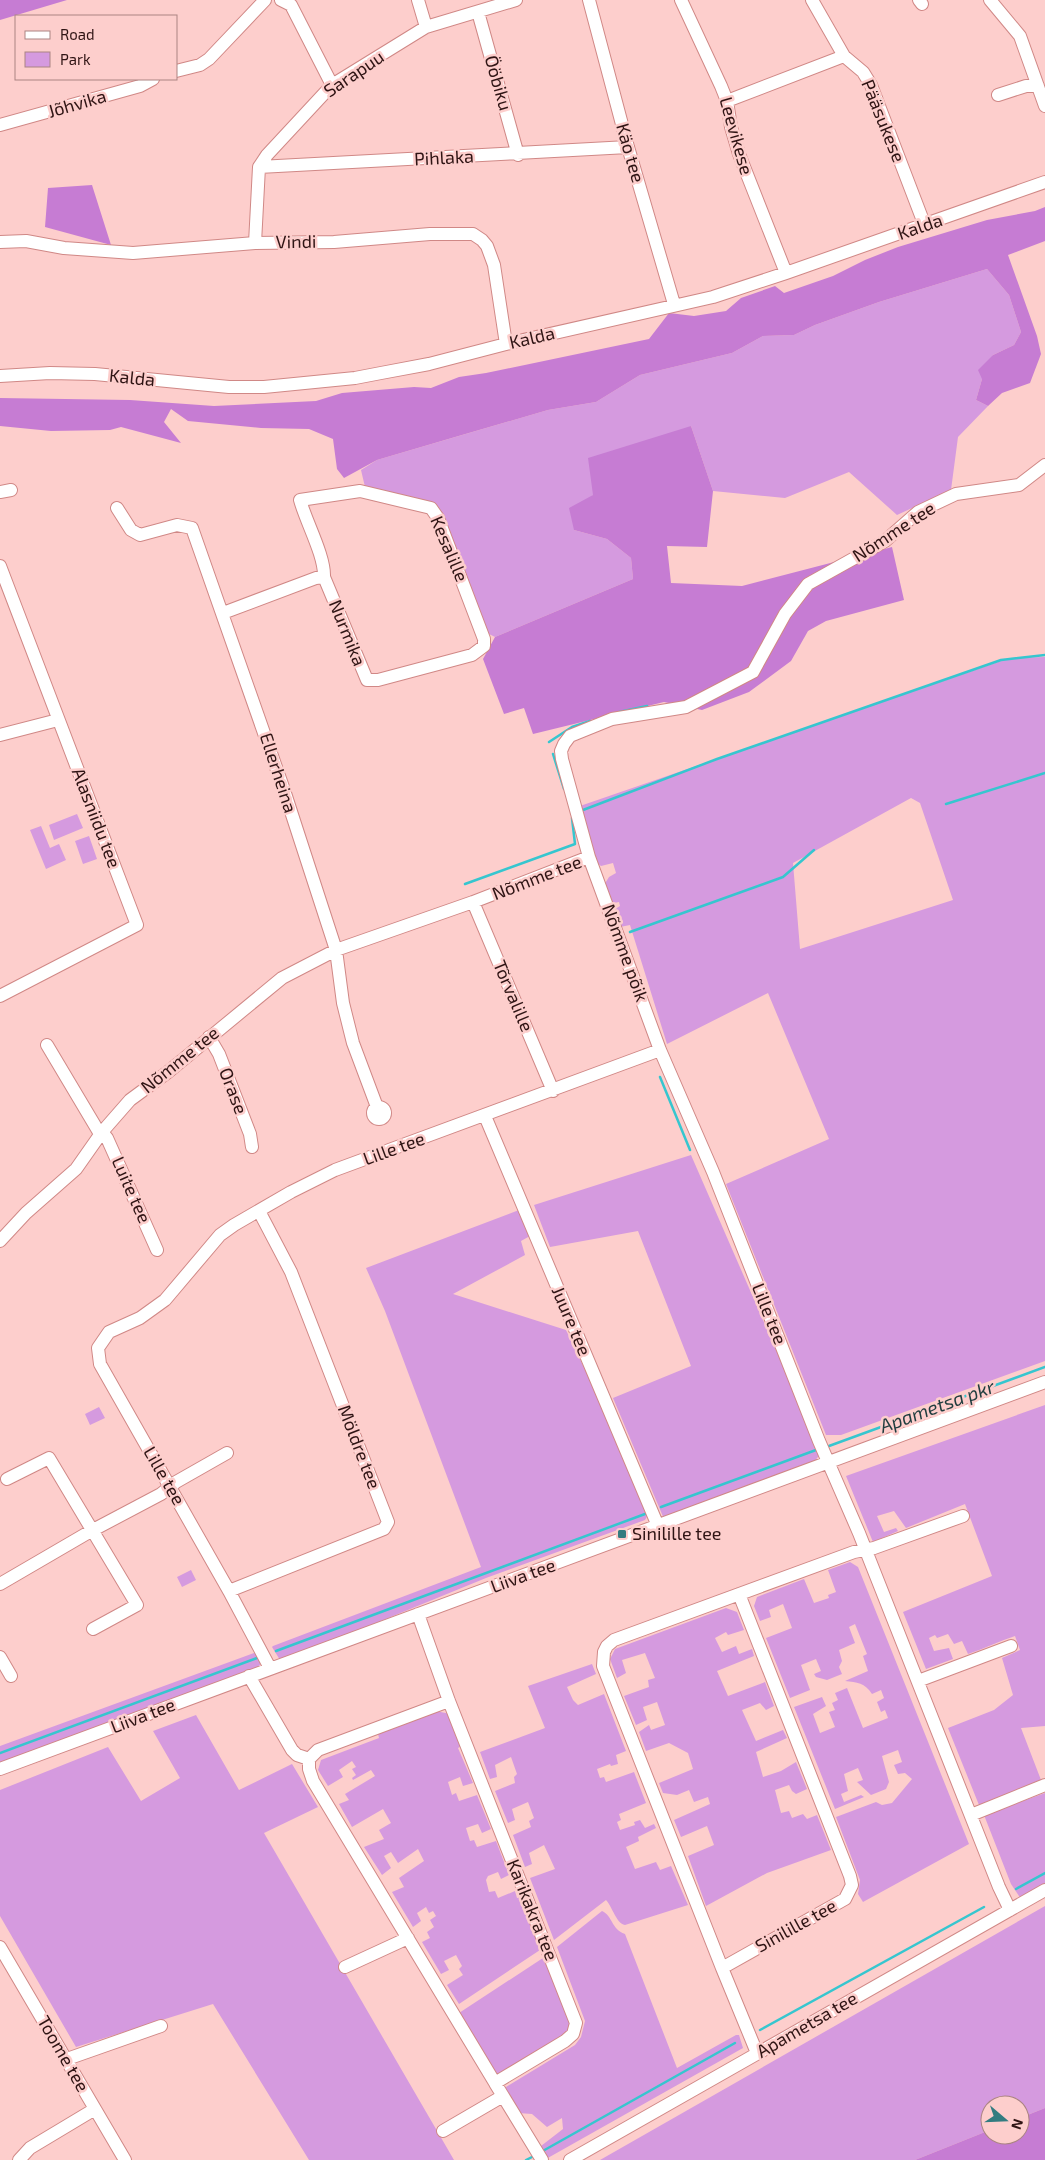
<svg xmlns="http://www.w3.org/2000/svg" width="1045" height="2160" viewBox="0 0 1045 2160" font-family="'Exo 2',sans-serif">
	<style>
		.green { fill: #d59adf; fill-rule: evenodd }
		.forest { fill: #c67cd3 }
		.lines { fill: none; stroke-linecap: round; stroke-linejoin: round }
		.stream { stroke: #36c6cf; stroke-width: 2.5 }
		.minor-casing { stroke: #d08886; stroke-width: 14 }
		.minor { stroke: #fff; stroke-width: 12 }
		.poi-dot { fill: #337c80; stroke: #fdcecc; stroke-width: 2 }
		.labels { text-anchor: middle; stroke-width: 5; stroke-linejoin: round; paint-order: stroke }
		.street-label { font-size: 18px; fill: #2f1414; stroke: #fdcecc }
		.poi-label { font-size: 18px; fill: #2f1414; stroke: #fdcecc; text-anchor: start }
		.water-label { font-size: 19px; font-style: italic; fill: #1f3c3e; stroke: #fdcecc }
	</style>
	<rect width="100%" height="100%" fill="#fdcecc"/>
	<path class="green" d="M987 269 1009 295 1021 332 1014 345 993 355 982 379 976 400 988 406 958 437 951 490 897 515 849 472 785 498 713 491 691 426 593 495 574 530 607 539 631 558 633 579 495 637 489 634 438 506 365 487 361 470 377 460 548 410 596 402 640 375 732 353 763 336 794 335 815 325 879 302Z
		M1045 657V1361L841 1435H826L726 1184 829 1139 768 993 667 1044 630 925 620 927 614 913 615 909 620 906 619 902 614 903 610 901 604 885 609 877 616 873 613 863 601 866 595 861 580 806 1010 658ZM911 798 920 803 953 900 800 949 793 863Z
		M77 814 83 828 54 840 49 825Z
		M41 826 50 848 59 844 66 860 46 869 30 830Z
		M89 836 97 859 83 864 75 841Z
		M691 1155 821 1453 814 1462 664 1519 613 1398 691 1366 638 1231 550 1247 534 1205Z
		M519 1210 530 1236 521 1241 525 1255 453 1294 566 1330 601 1403 648 1515 645 1520 486 1578 354 1632 280 1660 272 1647 273 1646 481 1567 385 1311 366 1268Z
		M1045 1405V1726L1021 1728 1041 1780 979 1805 948 1728 994 1710 1013 1695 1002 1658 1020 1650 1015 1636C999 1641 984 1649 968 1654L962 1641 954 1644 948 1634 937 1638 935 1635 929 1638 934 1651 949 1648 953 1659 926 1669 903 1612 992 1576 965 1504 906 1528 894 1511 877 1516 884 1532 896 1528 898 1531 873 1542 846 1476Z
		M99 1407 105 1418 90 1425 85 1414Z
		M850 1562 858 1567 969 1844 863 1902 858 1894 860 1880 836 1817 876 1802 882 1805 892 1803 912 1779 905 1773 898 1774 894 1765 902 1762 898 1750 882 1756 889 1782 886 1789 871 1795 857 1782 863 1780 858 1768 844 1774 848 1791 841 1794 844 1802 861 1795 864 1797 835 1809 794 1707 822 1697 826 1706 813 1714 820 1733 835 1727 829 1712 835 1710 832 1703 838 1700 835 1693 847 1688 863 1728 888 1718 885 1710 881 1712 877 1702 884 1698 881 1690 872 1694C865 1683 857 1682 845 1681L868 1671 863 1656 867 1654 855 1624 849 1627 855 1643 839 1650 842 1661 839 1667 842 1674 827 1680 816 1677 814 1674 821 1671 816 1659 801 1665 810 1690 790 1698 766 1638 792 1628 783 1604 769 1610 771 1617 760 1621 754 1606 757 1597 804 1579 814 1603 829 1598 828 1595 836 1592 828 1570Z
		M191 1570 196 1580 182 1587 177 1577Z
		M726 1608 737 1612 744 1630 728 1635 726 1632 715 1638 722 1652 736 1646 739 1654 752 1649 754 1656 717 1671 728 1696 765 1682 774 1706 766 1710 760 1703 742 1710 756 1741 783 1730 787 1738 756 1752 763 1777 781 1771 796 1762 807 1789 796 1794 792 1791 789 1785 775 1790 781 1813 789 1811 792 1818 803 1814 807 1819 817 1815 831 1850 767 1873 706 1906 688 1856 714 1845 707 1826 681 1837 674 1820 710 1804 708 1797 694 1802 689 1790 677 1795 663 1793 659 1783 693 1769 688 1753 669 1743 646 1751 639 1732 649 1725 651 1730 665 1725 657 1702 643 1707 647 1720 636 1725 624 1696 649 1687 648 1680 655 1678 645 1653 622 1660 626 1673 617 1678 610 1659 615 1649Z
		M254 1653 258 1654 262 1661 258 1668 0 1764V1746Z
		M592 1664 596 1674 567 1687 573 1700 578 1705 604 1694 626 1751 616 1755 618 1764 611 1766 610 1764 597 1769 600 1778 604 1777 606 1782 634 1772 646 1803 619 1814 621 1820 617 1822 620 1830 635 1825 634 1822 640 1820 645 1828 654 1824 656 1828 638 1837 639 1841 626 1847 635 1869 656 1862 660 1870 671 1866 688 1905 625 1925C616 1923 613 1908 606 1900L554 1940 530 1878 555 1869 544 1845 529 1853 532 1864 525 1867 513 1835 531 1827 529 1821 534 1818 528 1802 512 1809 515 1820 508 1823 495 1791 515 1783 514 1777 517 1774 511 1757 495 1765 497 1777 490 1779 480 1752 545 1728 528 1686Z
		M435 1711 451 1714 463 1745 458 1748 473 1783 463 1786 460 1777 448 1782 452 1795 456 1793 459 1801 477 1795 491 1829 482 1833 478 1824 466 1828 470 1841 474 1840 477 1847 496 1841 509 1875 501 1879 498 1872 488 1876 486 1880 489 1892 495 1891 498 1898 515 1891 517 1898 523 1897 543 1948 459 2004 447 1985 463 1975 459 1969 462 1966 456 1955 444 1961 449 1970 441 1974 422 1942 430 1938 427 1932 434 1927 430 1920 436 1916 433 1911 429 1913 426 1907 417 1913 421 1921 413 1927 392 1892 404 1887 399 1878 424 1861 418 1849 398 1863 391 1852 384 1856 391 1868 382 1875 364 1847 384 1839 379 1830 391 1823 383 1809 352 1827 339 1804 349 1800 345 1794 375 1776 371 1770 353 1780 352 1778 356 1775 352 1769 356 1767 352 1761 339 1770 343 1777 328 1786 318 1770 321 1760 379 1738 378 1734Z
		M196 1715 239 1790 292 1764 318 1807 264 1833 454 2160H309L213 2004 76 2047 0 1916V1790L108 1747 141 1801 180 1778 153 1731Z
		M1045 1793V1885L1021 1899 1011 1884 984 1815Z
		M1045 1906V2108L1020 2118V2105H990V2130L915 2160H600Z
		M602 1911C613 1916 611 1929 625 1934L677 2068 736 2035H739L743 2048 546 2159 542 2154 541 2146 563 2129 562 2118 547 2127 532 2114 518 2113 505 2090 506 2087 575 2045 581 2037 585 2021 557 1947Z
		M546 1956 570 2025 566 2034 504 2073H497L491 2069 459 2013Z"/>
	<path class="forest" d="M0 0H67L0 20Z
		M92 185 111 245 45 227 48 188Z
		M1045 207V241L1008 255 1037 336 1041 354 1030 383 1002 393 988 406 976 400 982 379 978 370 993 355 1014 345 1021 332 1009 295 987 269 879 302 815 325 794 335 763 336 732 353 640 375 596 402 548 410 462 435 377 460 344 478 337 469 333 439 309 429 261 428 188 421 171 409 164 422 181 443 121 427 110 430 51 431 0 426V398L130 400 214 406 316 401 342 393 414 387 431 388 459 377 486 373 649 339 669 313 694 316 726 311 741 298 775 286 784 293 833 276 865 260 898 247 987 220 1035 211Z
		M691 426 713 491 707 547 667 546 671 583 742 586 892 547 904 600 826 621 808 631 791 661 749 692 702 710 664 702 533 734 524 708 504 714 483 659 495 637 633 579 631 558 607 539 574 530 569 508 593 495 588 458Z
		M1045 2108V2160H915L990 2130V2135H1020V2118Z"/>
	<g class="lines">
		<path class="stream" d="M619 712 647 706
			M549 742 572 727 590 721
			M553 754 564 789
			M946 804 1045 773
			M583 810 717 759 1001 660 1045 655
			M465 884 575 844 572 818
			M630 932 783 877 814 850
			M660 1077 690 1150
			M829 1446 1045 1367
			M661 1507 816 1450
			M276 1651 645 1514
			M0 1753 257 1658
			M1016 1889 1045 1873
			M760 2030 984 1907
			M541 2152 735 2043
			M526 2160 534 2156"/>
		<defs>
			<path id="minor" d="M281 0 291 5 332 85
				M418 0 426 27
				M589 0 628 147 674 304
				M681 0 721 86 727 101 731 127 739 154 786 273
				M812 0 844 56 863 72 871 85 925 226
				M919 0 922 4
				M990 0 1020 36 1045 106
				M478 12 518 155
				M176 71 200 65 209 59 265 0
				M998 95 1026 86H1038
				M727 101 844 56
				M0 125 140 86 153 79
				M259 167 628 147
				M0 242 26 241 64 248 133 253 255 243 334 242 430 234H473L482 240 487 246 494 265 506 344
				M255 243 259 167 267 155 332 85 426 27 516 0
				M0 376 50 373 95 374 229 387H264L355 378 381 373 429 364 506 344 713 297 786 273 1045 182
				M0 492 11 490
				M117 508 131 530 140 535 177 525 192 528 284 790 336 950 343 1003 353 1043 377 1107
				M0 566 137 925 0 996
				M223 613 316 578 324 577 367 680H378L472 655 484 646V639L438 518 431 508 360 491 300 500C306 522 325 556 324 577
				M0 735 58 720
				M589 857 660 1050 713 1172 819 1441 859 1533 999 1887 1010 1910
				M473 902 553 1091
				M209 1037 219 1054 250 1134 252 1147
				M47 1045 100 1134
				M373 1113a6 6 0 1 1 12 0a6 6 0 1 1-12 0Z
				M485 1116 658 1526
				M102 1132 107 1138 157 1250
				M0 1241 26 1213 76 1169 102 1132 130 1100 168 1072 282 978 336 950 473 902 589 857 562 759 561 751 564 744 570 736 612 719 686 707 753 672 785 614 808 584 885 541 918 512 956 494 1019 485 1045 465
				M7 1479 49 1458 137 1605 93 1629
				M0 1584 91 1531 161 1494 176 1482 227 1453
				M229 1591 384 1529 388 1522 291 1272 259 1211
				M739 1594 850 1876 852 1885 845 1899 722 1968 603 1666 604 1652 607 1646 614 1640 854 1552 874 1548 963 1516
				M0 1657 11 1676
				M270 1668 229 1591 100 1364 98 1348 109 1332 140 1318 165 1300 220 1235 234 1225 291 1192 335 1170 660 1050
				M249 1676 292 1750 297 1755 309 1759V1769L313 1781 495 2083 565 2041 573 2034 576 2023 449 1701 418 1614
				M918 1681 1011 1646
				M309 1759 318 1750 449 1701
				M0 1769 1045 1382
				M971 1815 1045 1785
				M0 1947 125 2160
				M345 1967 408 1938
				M722 1968 757 2053
				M67 2059 161 2026
				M495 2083 542 2160
				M443 2131 503 2096
				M19 2160 30 2148 95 2109
				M570 2160 1045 1890"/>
		</defs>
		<use href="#minor" class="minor-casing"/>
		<use href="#minor" class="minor"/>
	</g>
	<rect class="poi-dot" x="617" y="1529" width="10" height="10" rx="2.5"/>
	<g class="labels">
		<g class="street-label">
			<text transform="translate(354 74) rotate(-34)" y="6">Sarapuu</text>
			<text transform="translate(498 83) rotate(74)" y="6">Ööbiku</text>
			<text transform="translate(77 104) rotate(-16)" y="6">Jõhvika</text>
			<text transform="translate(883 121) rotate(68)" y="6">Pääsukese</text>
			<text transform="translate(736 136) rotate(74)" y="6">Leevikese</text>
			<text transform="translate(630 153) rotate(74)" y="6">Käo tee</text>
			<text transform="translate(444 158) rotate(-3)" y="6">Pihlaka</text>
			<text transform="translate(920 227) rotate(-19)" y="6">Kalda</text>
			<text transform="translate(296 242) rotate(-1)" y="6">Vindi</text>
			<text transform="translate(532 338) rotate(-13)" y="6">Kalda</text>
			<text transform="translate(132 378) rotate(6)" y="6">Kalda</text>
			<text transform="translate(894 532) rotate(-33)" y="6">Nõmme tee</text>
			<text transform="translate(449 549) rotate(67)" y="6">Kesalille</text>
			<text transform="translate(347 633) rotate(68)" y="6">Nurmika</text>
			<text transform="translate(278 773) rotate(72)" y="6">Ellerheina</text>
			<text transform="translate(96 818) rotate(69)" y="6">Alasniidu tee</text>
			<text transform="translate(537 878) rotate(-21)" y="6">Nõmme tee</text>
			<text transform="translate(625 953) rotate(70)" y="6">Nõmme põik</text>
			<text transform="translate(513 996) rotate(67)" y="6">Tõrvalille</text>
			<text transform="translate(180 1060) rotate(-39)" y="6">Nõmme tee</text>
			<text transform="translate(233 1091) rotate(69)" y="6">Orase</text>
			<text transform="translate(394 1149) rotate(-20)" y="6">Lille tee</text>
			<text transform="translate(131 1190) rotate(66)" y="6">Luite tee</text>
			<text transform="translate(769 1314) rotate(68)" y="6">Lille tee</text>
			<text transform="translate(571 1321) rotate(67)" y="6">Juure tee</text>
			<text transform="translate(359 1447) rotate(69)" y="6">Möldre tee</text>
			<text transform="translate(164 1476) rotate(60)" y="6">Lille tee</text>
			<text transform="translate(523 1576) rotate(-20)" y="6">Liiva tee</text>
			<text transform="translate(143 1716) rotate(-21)" y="6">Liiva tee</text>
			<text transform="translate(532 1910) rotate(68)" y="6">Karikakra tee</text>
			<text transform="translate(796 1926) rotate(-29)" y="6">Sinilille tee</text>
			<text transform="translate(807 2025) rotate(-30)" y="6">Apametsa tee</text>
			<text transform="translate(63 2054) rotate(60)" y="6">Toome tee</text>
		</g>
		<g class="poi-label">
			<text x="632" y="1540">Sinilille tee</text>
		</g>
		<g class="water-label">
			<text transform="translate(937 1406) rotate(-20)" y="7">Apametsa pkr</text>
		</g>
	</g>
	<rect x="15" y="15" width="162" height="65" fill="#fdcecc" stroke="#ab8482"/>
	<rect x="25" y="31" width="25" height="8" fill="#ffffff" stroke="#ab8482"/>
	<text x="60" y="40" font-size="15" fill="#2f1414">Road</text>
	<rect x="25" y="52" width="25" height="15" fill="#d59adf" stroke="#ab8482"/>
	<text x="60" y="65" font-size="15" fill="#2f1414">Park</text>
	<g transform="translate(1005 2120) rotate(109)"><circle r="24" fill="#fdcecc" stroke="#ab8482"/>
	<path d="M0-4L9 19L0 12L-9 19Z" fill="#337c80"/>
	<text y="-8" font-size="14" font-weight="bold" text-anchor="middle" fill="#2f1414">N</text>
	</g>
</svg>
